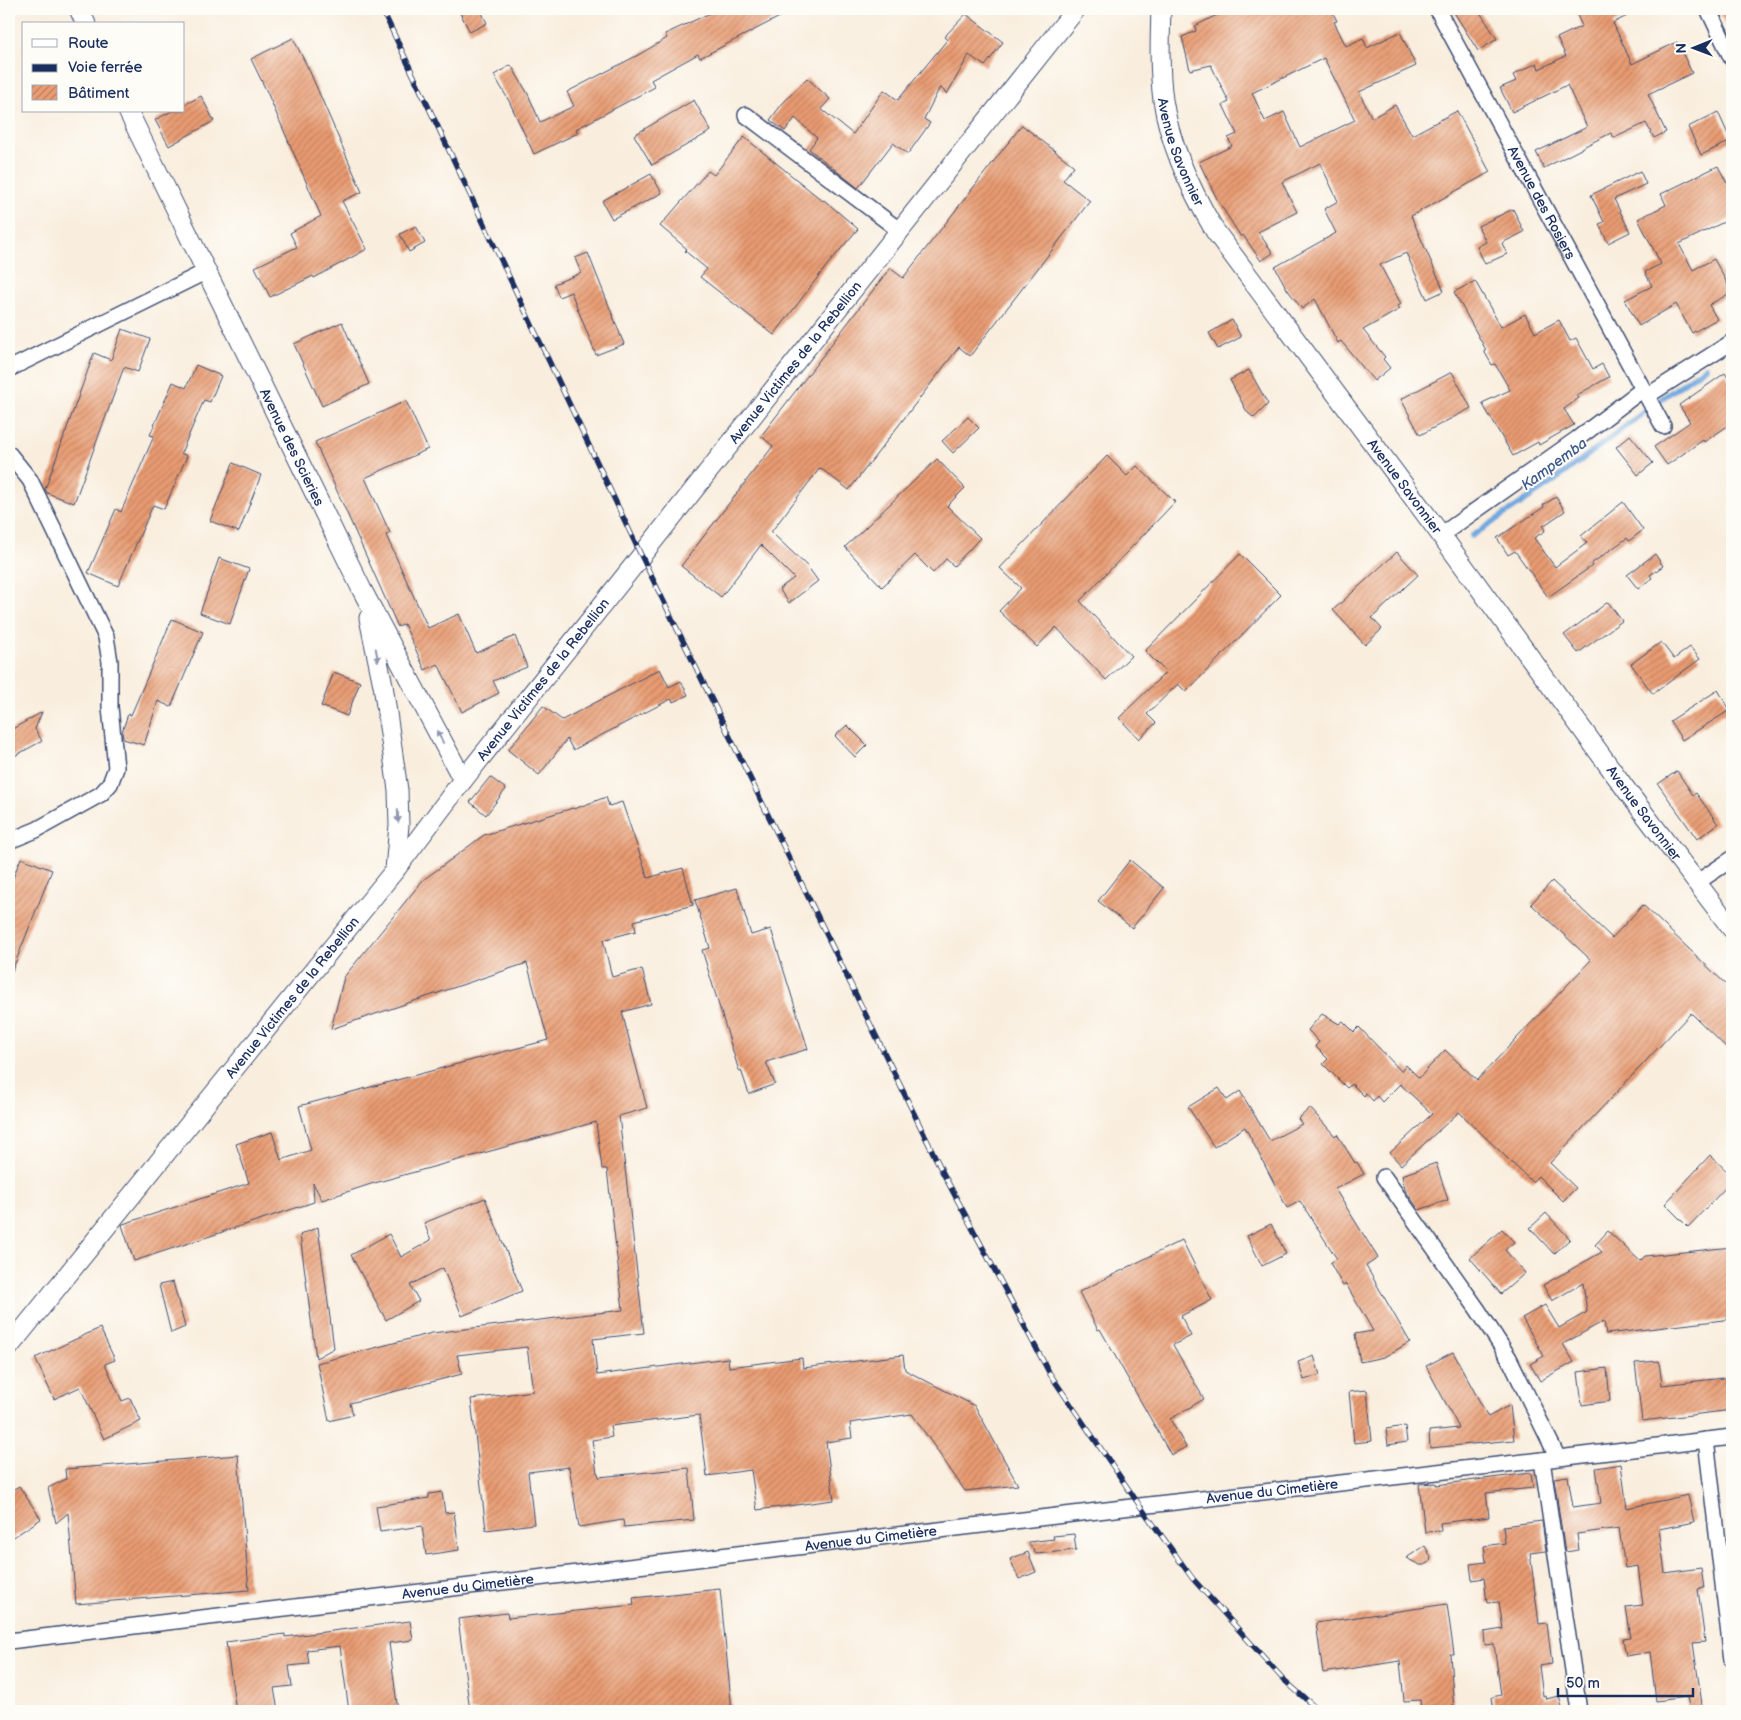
<svg xmlns="http://www.w3.org/2000/svg" width="1741" height="1720" viewBox="0 0 1741 1720" font-family="'Balsamiq Sans',sans-serif">
	<style>
		.lines { fill: none; stroke-linecap: round; stroke-linejoin: round }
		.stream { stroke: #71a8df; stroke-width: 5.5 }
		.building { fill: url(#building-hatch); fill-rule: evenodd }
		.minor-casing { stroke: #3c4c71; stroke-width: 18 }
		.tertiary-casing { stroke: #3c4c71; stroke-width: 21 }
		.minor { stroke: #fff; stroke-width: 15 }
		.tertiary { stroke: #fff; stroke-width: 19 }
		.rail-casing { stroke: #1b2f5e; stroke-width: 5.5 }
		.rail { stroke: #fdfcf7; stroke-width: 4; stroke-dasharray: 11; stroke-linecap: butt }
		.oneway { fill: #8d97ae }
		.labels { text-anchor: middle; stroke-width: 4; stroke-linejoin: round; paint-order: stroke }
		.street-label { font-size: 14px; fill: #1b2f5e; stroke: #fdfcf7 }
		.water-label { font-size: 15px; font-style: italic; fill: #39598b; stroke: #fdfcf7 }
	</style>
	<defs>
		<pattern id="building-hatch" width="6" height="6" patternUnits="userSpaceOnUse" patternTransform="scale(1.25)"><rect width="6" height="6" fill="#e99b71"/><path d="M-1 1l2-2M0 6l6-6M5 7l2-2" fill="none" stroke="#bc7f60"/></pattern>
	</defs>
	<rect width="100%" height="100%" fill="#fdfcf7"/>
	<filter id="ink" filterUnits="userSpaceOnUse"><feTurbulence type="fractalNoise" baseFrequency=".02" numOctaves="2"/><feDisplacementMap in="SourceGraphic" scale="10" xChannelSelector="R" yChannelSelector="G"/><feConvolveMatrix kernelMatrix="1 2 1 2 8 2 1 2 1" color-interpolation-filters="sRGB"/></filter>
	<filter id="wash" filterUnits="userSpaceOnUse"><feTurbulence type="fractalNoise" baseFrequency=".0096" numOctaves="4" result="noise"/><feDisplacementMap in="SourceGraphic" scale="20" xChannelSelector="R" yChannelSelector="G"/><feGaussianBlur stdDeviation="1.12" result="paint"/><feColorMatrix in="noise" values="0 0 0 0 0 0 0 0 0 0 0 0 0 0 0 0 0 1.4 0 .05"/><feComposite in="paint" operator="in"/></filter>
	<g filter="url(#wash)">
		<rect width="100%" height="100%" fill="#f9eede"/>
		<g class="lines">
			<path class="stream" d="M1657 402 1706 367
				M1472 536 1550 484 1648 409"/>
		</g>
		<g id="blocks">
			<path class="building" d="M458 9H480L487 23 470 32Z
				M719 9H795L700 58 698 54 651 80 655 87 576 129 578 133 534 154 509 101 494 75 511 65 528 94 540 122 574 106 567 92 640 54 667 38 665 34Z
				M1216 9H1331L1337 21 1334 22 1346 46 1363 38 1367 48 1400 32 1416 66 1359 92 1372 118 1395 105 1412 135 1457 111 1490 172 1411 216 1444 291 1427 299 1406 253 1380 265 1401 304 1398 306 1400 309 1363 330 1385 357 1383 359 1390 368 1374 381 1341 341 1338 343 1315 299 1302 309 1287 289 1275 267 1336 233 1324 209 1338 201 1320 163 1282 182 1297 212 1258 232 1273 253 1261 261 1243 235 1241 237 1218 201 1199 162 1232 146 1228 138 1237 134 1223 105 1229 102 1211 65 1190 70 1182 37 1196 31 1195 26 1219 14ZM1324 58 1355 120 1300 147 1284 112 1265 121 1252 93Z
				M1452 9H1478L1497 39 1478 51Z
				M1585 9H1641L1613 23 1632 64 1677 42 1692 73 1648 94 1666 132 1654 138 1646 123 1614 138 1611 133 1581 148V149L1544 168 1536 152 1587 127 1567 85 1512 112 1500 88 1516 81 1513 75 1537 63 1539 69 1566 56 1557 38 1582 26 1576 13Z
				M1718 9H1732V38Z
				M966 14 1003 42 985 66 969 55 947 94 940 87 924 119 930 123 908 154 893 143 858 188 809 149 817 138 795 118 785 131 770 120 782 104 807 78 830 99 821 109 853 134 884 90 898 100 947 40 944 37Z
				M293 38 310 72 362 192 342 201 367 249 314 278 313 276 270 297 255 267 297 247 290 233 321 216 267 92 251 59Z
				M201 96 214 121 169 146 155 120 172 111H184V105Z
				M694 100 711 131 652 165 634 135Z
				M1718 112 1731 141 1701 155 1688 127Z
				M1022 125 1074 166 1063 180 1090 201 970 356 959 347 849 490 820 468 771 532 808 567 818 581 789 603 779 589 794 578 761 545 721 597 681 566 773 446 761 436 890 268 903 278Z
				M744 137 823 201 824 200 858 229 828 264 774 335 700 277 707 269 685 251 687 249 660 226 708 171 714 175Z
				M1718 166 1727 183 1732 181V218L1679 244 1693 270 1714 259 1732 292 1709 305 1717 319 1692 333 1676 304 1639 326 1625 300 1652 286 1645 272 1661 264 1638 219 1666 205 1661 194Z
				M1640 171 1646 184 1614 199 1630 232 1608 243 1599 224 1604 222 1591 195Z
				M651 174 662 193 612 219 602 201Z
				M1513 209 1524 232 1502 243 1507 254 1485 264 1477 247 1486 242 1478 226Z
				M416 226 425 243 409 252 400 234Z
				M588 253 624 344 596 355 571 292 559 297 554 284 581 273 575 258Z
				M1475 281 1501 327 1525 314 1535 333 1559 320 1570 341 1576 338 1593 369 1602 364 1609 377 1577 395 1579 398 1564 409 1574 425 1539 445 1538 442 1513 456 1482 403 1510 390 1495 364 1492 365 1484 351 1486 350 1454 292Z
				M1232 320 1241 337 1218 349 1209 333Z
				M342 322 369 384 322 406 294 344Z
				M122 329 150 339 138 372 124 367 74 503 47 493 45 489 94 353 111 360Z
				M196 365 221 376 210 402 204 400 181 453 187 456 164 509 153 505 118 586 88 573 116 509 121 512 154 436 150 435 173 382 186 388Z
				M1249 370 1268 404 1254 418 1247 412 1230 380Z
				M1452 372 1471 408 1420 435 1401 399Z
				M1725 373 1732 384V423L1704 442 1703 440 1667 465 1654 447 1690 422 1679 405Z
				M406 401 428 449 365 478 390 533 386 535 428 628 459 614 476 653 515 636 527 667 493 681 499 693 462 712 438 664 425 670 404 624 398 627 315 442Z
				M968 417 979 428 953 453 942 441Z
				M1630 435 1653 463 1638 475 1616 447Z
				M1107 456 1127 476 1137 466 1175 502 1080 601 1131 656 1106 680 1056 627 1037 647 999 611 1021 588 1000 568Z
				M937 459 965 488 947 506 980 538 954 566 946 559 933 573 915 555 882 587 845 547Z
				M233 463 261 475 239 532 210 521Z
				M1556 497 1565 511 1543 526 1545 531 1534 538 1555 567 1587 543 1581 536 1623 502 1643 530 1629 541 1627 538 1591 564 1592 566 1548 597 1515 551 1508 555 1497 538 1544 507 1543 505Z
				M1397 552 1418 575 1372 618 1382 629 1365 645 1333 610Z
				M1240 554 1281 595 1186 692 1178 684 1147 714 1156 723 1139 739 1119 718 1166 672 1145 651Z
				M1655 554 1663 566 1650 575 1652 578 1638 589 1627 575Z
				M219 558 249 569 230 624 200 613Z
				M1608 602 1622 621 1578 653 1564 635Z
				M172 619 203 632 171 707 158 701 144 745 123 739 122 732 128 714 131 715Z
				M1661 642 1674 659 1690 647 1700 659 1653 694 1631 664Z
				M660 669 669 687 681 681 688 695 673 702 671 699 573 750 567 739 539 775 508 750 543 706 562 720Z
				M334 672 360 682 347 716 321 706Z
				M1718 690 1730 710 1682 740 1670 721Z
				M42 712 35 729 42 741 9 759V731Z
				M847 725 867 745 855 757 835 736Z
				M1677 771 1693 795 1696 793 1718 824 1697 839 1658 784Z
				M490 777 506 789 486 815 470 802Z
				M606 797 609 806 622 802 648 878 683 868 693 905 634 921 636 931 603 940 612 977 642 969 651 1004 622 1012 647 1108 619 1116 644 1333 593 1339 597 1375 728 1358 729 1367 802 1358 803 1368 903 1355 905 1370 975 1406 1018 1485 965 1491 912 1414 850 1423 852 1438 826 1442 834 1500 757 1510 751 1470 707 1476 699 1415 610 1426 612 1437 592 1440 597 1473H598L599 1477 689 1468 694 1520 624 1527 623 1520 579 1527 569 1467 528 1472 534 1524 486 1530 471 1399 533 1391 527 1347 457 1355 462 1374 350 1403 353 1415 329 1421 317 1363 432 1333 623 1310 607 1169H602L596 1122 371 1184 322 1200 313 1183 314 1202 134 1261 122 1225 123 1224 249 1183 236 1144 272 1132 281 1160 311 1150 299 1106 548 1040 527 963 331 1029 344 977 423 880 484 835 573 808 574 809Z
				M21 858 52 870 10 976 9 888Z
				M1130 860 1164 888 1132 928 1098 901Z
				M1552 881 1612 938 1643 905 1732 990V1053L1691 1013 1550 1163 1576 1188 1563 1201 1538 1176 1532 1182 1459 1112 1401 1165 1390 1153 1432 1114 1400 1084 1382 1102 1377 1096 1373 1101 1366 1093 1364 1096 1352 1084 1347 1088 1323 1064 1328 1059 1315 1046 1319 1042 1308 1030 1322 1014 1339 1024 1343 1021 1354 1032 1359 1027 1401 1071 1406 1065 1419 1078 1445 1050 1477 1080 1591 960 1531 904Z
				M737 888 751 935 771 929 808 1049 766 1062 775 1084 749 1094 741 1070 739 1071 702 950 710 948 695 900Z
				M1219 1088 1227 1100 1240 1091 1270 1141 1302 1124 1298 1119 1310 1108 1335 1136 1337 1134 1355 1163 1357 1162 1364 1174 1335 1189 1378 1258 1366 1266 1410 1342 1384 1357 1360 1362 1355 1334 1373 1331 1346 1284 1343 1286 1330 1263 1337 1259 1300 1201 1287 1208 1245 1127 1214 1147 1188 1107Z
				M1710 1155 1732 1176V1181L1688 1227 1665 1204Z
				M1436 1163 1448 1200 1419 1210 1405 1190 1402 1175Z
				M485 1198 522 1291 462 1316 443 1268 410 1285 419 1301 386 1320 351 1255 389 1234 401 1257 431 1240 424 1223Z
				M1546 1213 1570 1239 1554 1254 1530 1228Z
				M1271 1224 1286 1254 1262 1266 1247 1236Z
				M318 1227 334 1348 316 1358 300 1235Z
				M1502 1229 1514 1242 1505 1250 1525 1273 1501 1294 1470 1258Z
				M1608 1231 1640 1261 1645 1256 1732 1247V1275L1730 1276 1732 1297V1319L1606 1334 1604 1321 1563 1344 1574 1362 1540 1381 1530 1364 1544 1356 1522 1318 1545 1305 1559 1328 1587 1312 1583 1283 1552 1301 1543 1285 1602 1252 1595 1245Z
				M1182 1240 1212 1300 1181 1316 1191 1336 1173 1345 1204 1399 1170 1419 1186 1447 1171 1455 1100 1329 1098 1330 1079 1292Z
				M173 1282 185 1327 171 1333 159 1285Z
				M100 1328 115 1360 105 1364 122 1401 130 1398 141 1421 104 1439 80 1387 54 1399 35 1358Z
				M1453 1352 1488 1417 1510 1405 1514 1440 1430 1448 1429 1431 1459 1428 1426 1366Z
				M1314 1356 1320 1375 1304 1380 1298 1362Z
				M1659 1361 1662 1385 1732 1377V1410L1642 1421 1635 1363Z
				M1607 1368 1610 1401 1582 1405 1578 1372Z
				M1367 1390 1372 1441 1354 1443 1349 1392Z
				M1405 1426 1407 1442 1388 1445 1386 1429Z
				M238 1455 249 1590 76 1604 68 1513 56 1523 48 1488 66 1479 65 1469Z
				M1621 1464 1627 1508 1688 1495 1694 1522 1659 1529 1665 1573 1701 1568 1704 1588 1698 1589 1705 1642 1693 1643 1703 1711H1690L1687 1697 1656 1701 1650 1652 1626 1656 1623 1639 1631 1638 1626 1607 1643 1605 1638 1566 1625 1568 1619 1528 1577 1534 1579 1550 1565 1552 1554 1478 1568 1476 1573 1507 1601 1503 1596 1468Z
				M1531 1473 1533 1488 1486 1493 1489 1517 1440 1523 1441 1531 1425 1532 1419 1484 1436 1483V1485Z
				M19 1486 41 1519 9 1540V1492Z
				M442 1492 445 1513 454 1512 459 1550 426 1555 422 1526 380 1532 376 1506 429 1498V1494Z
				M1542 1521 1546 1551 1530 1553 1539 1624 1547 1623 1552 1664 1539 1666 1543 1696 1545 1695 1546 1699 1559 1696 1563 1711H1494L1492 1697 1501 1695 1494 1644 1485 1645 1484 1632 1503 1629 1499 1602 1487 1603 1484 1578 1472 1580 1470 1564 1486 1562 1484 1546 1505 1543 1503 1526Z
				M1074 1534 1076 1550 1036 1554 1028 1542 1054 1539 1053 1536Z
				M1425 1546 1431 1557 1430 1562 1425 1565H1420L1406 1558Z
				M1028 1552 1036 1572 1019 1579 1010 1559Z
				M720 1589 732 1711H470L458 1619 507 1613 508 1618 634 1605 633 1598Z
				M1447 1604 1454 1654H1450L1454 1711H1421L1420 1700 1404 1701 1400 1661 1323 1673 1316 1623Z
				M410 1621 413 1640 389 1643 398 1711H349L340 1646 307 1650 309 1664 289 1666 292 1686 274 1688 278 1711H236L226 1642 285 1634V1637Z"/>
		</g>
	</g>
	<g filter="url(#ink)">
		<use href="#blocks" fill-opacity="0" stroke="#3c4c71" stroke-width="1"/>
		<g class="lines">
			<defs>
				<g id="minor">
					<path id="s1" d="M1437 9 1663 426"/>
					<path d="M1708 9 1732 59"/>
					<path d="M746 115 899 230"/>
					<path d="M9 369 205 272"/>
					<path d="M1647 396 1732 342"/>
					<path d="M9 454 30 480 106 637 110 662V707L116 768 110 784 101 794 36 830 9 841"/>
					<path d="M1441 535 1577 439 1643 389"/>
					<path d="M1696 883 1732 859"/>
					<path d="M1384 1177 1478 1310 1509 1358 1558 1458"/>
					<path d="M1706 1440 1732 1660"/>
					<path d="M1542 1460 1579 1711"/>
					<path id="s2" d="M9 1641 1140 1506 1542 1460 1732 1437"/>
				</g>
				<g id="tertiary">
					<path d="M79 9 86 24"/>
					<path id="s3" d="M1161 9C1160 39 1159 70 1163 100 1170 147 1192 192 1215 231L1441 535 1630 795 1732 929"/>
					<path id="s4" d="M128 111 362 590 463 780"/>
					<path d="M369 618 383 685 398 790 399 825 395 870"/>
					<path id="s5" d="M9 1347 395 870 463 780 1076 9"/>
				</g>
			</defs>
			<use href="#minor" class="minor-casing"/>
			<use href="#tertiary" class="tertiary-casing"/>
			<use href="#minor" class="minor"/>
			<use href="#tertiary" class="tertiary"/>
			<defs>
				<path id="rail" d="M382 9 641 555 943 1173 1050 1374 1140 1506 1193 1579 1283 1679 1319 1711"/>
			</defs>
			<use href="#rail" class="rail-casing"/>
			<use href="#rail" class="rail"/>
		</g>
		<defs><path id="oneway-solid" d="M-6-.8H1V-3.2L6.5 0L1 3.2V.8H-6Z" transform="scale(1.25)"/></defs>
		<g class="oneway">
			<use href="#oneway-solid" transform="translate(377 655) rotate(79)"/>
			<use href="#oneway-solid" transform="translate(440 737) rotate(-118)"/>
			<use href="#oneway-solid" transform="translate(398 816) rotate(88)"/>
		</g>
	</g>
	<g class="labels">
		<g class="street-label">
			<text dy="5" stroke="none"><textPath href="#s3" startOffset="146">Avenue Savonnier</textPath></text>
			<text dy="5" stroke="none"><textPath href="#s1" startOffset="220">Avenue des Rosiers</textPath></text>
			<text dy="5" stroke="none"><textPath href="#s5" startOffset="1260">Avenue Victimes de la Rebellion</textPath></text>
			<text dy="5" stroke="none"><textPath href="#s4" startOffset="374">Avenue des Scieries</textPath></text>
			<text dy="5" stroke="none"><textPath href="#s3" startOffset="551">Avenue Savonnier</textPath></text>
			<text dy="5" stroke="none"><textPath href="#s5" startOffset="855">Avenue Victimes de la Rebellion</textPath></text>
			<text dy="5" stroke="none"><textPath href="#s3" startOffset="956">Avenue Savonnier</textPath></text>
			<text dy="5" stroke="none"><textPath href="#s5" startOffset="450">Avenue Victimes de la Rebellion</textPath></text>
			<text dy="5" stroke="none"><textPath href="#s2" startOffset="1272">Avenue du Cimetière</textPath></text>
			<text dy="5" stroke="none"><textPath href="#s2" startOffset="868">Avenue du Cimetière</textPath></text>
			<text dy="5" stroke="none"><textPath href="#s2" startOffset="462">Avenue du Cimetière</textPath></text>
		</g>
		<g class="water-label">
			<text transform="translate(1554 464) rotate(-36)" y="5">Kampemba</text>
		</g>
	</g>
	<rect width="1741" height="1720" fill="none" stroke="#fdfcf7" stroke-width="30"/>
	<rect x="22" y="22" width="162" height="90" fill="#fdfcf7" stroke="#a3aaba"/>
	<rect x="32" y="39" width="25" height="8" fill="#ffffff" stroke="#a3aaba"/>
	<text x="68" y="48" font-size="15" fill="#1b2f5e">Route</text>
	<rect x="32" y="64" width="25" height="8" fill="#1b2f5e" stroke="#a3aaba"/>
	<text x="68" y="72" font-size="15" fill="#1b2f5e">Voie ferrée</text>
	<rect x="32" y="85" width="25" height="15" fill="url(#building-hatch)" stroke="#a3aaba"/>
	<text x="68" y="98" font-size="15" fill="#1b2f5e">Bâtiment</text>
	<g transform="translate(1694 48) rotate(269)" stroke="#fdfcf7" stroke-width="4" paint-order="stroke">
	<path d="M0-4L9 19L0 12L-9 19Z" fill="#1b2f5e"/>
	<text y="-8" font-size="14" font-weight="bold" text-anchor="middle" fill="#1b2f5e">N</text>
	</g>
	<path d="M1558 1688v8h135v-8" fill="none" stroke="#1b2f5e" stroke-width="2.5"/>
	<text x="1566" y="1688" font-size="15" fill="#1b2f5e" stroke="#fdfcf7" stroke-width="4" paint-order="stroke">50 m</text>
</svg>
